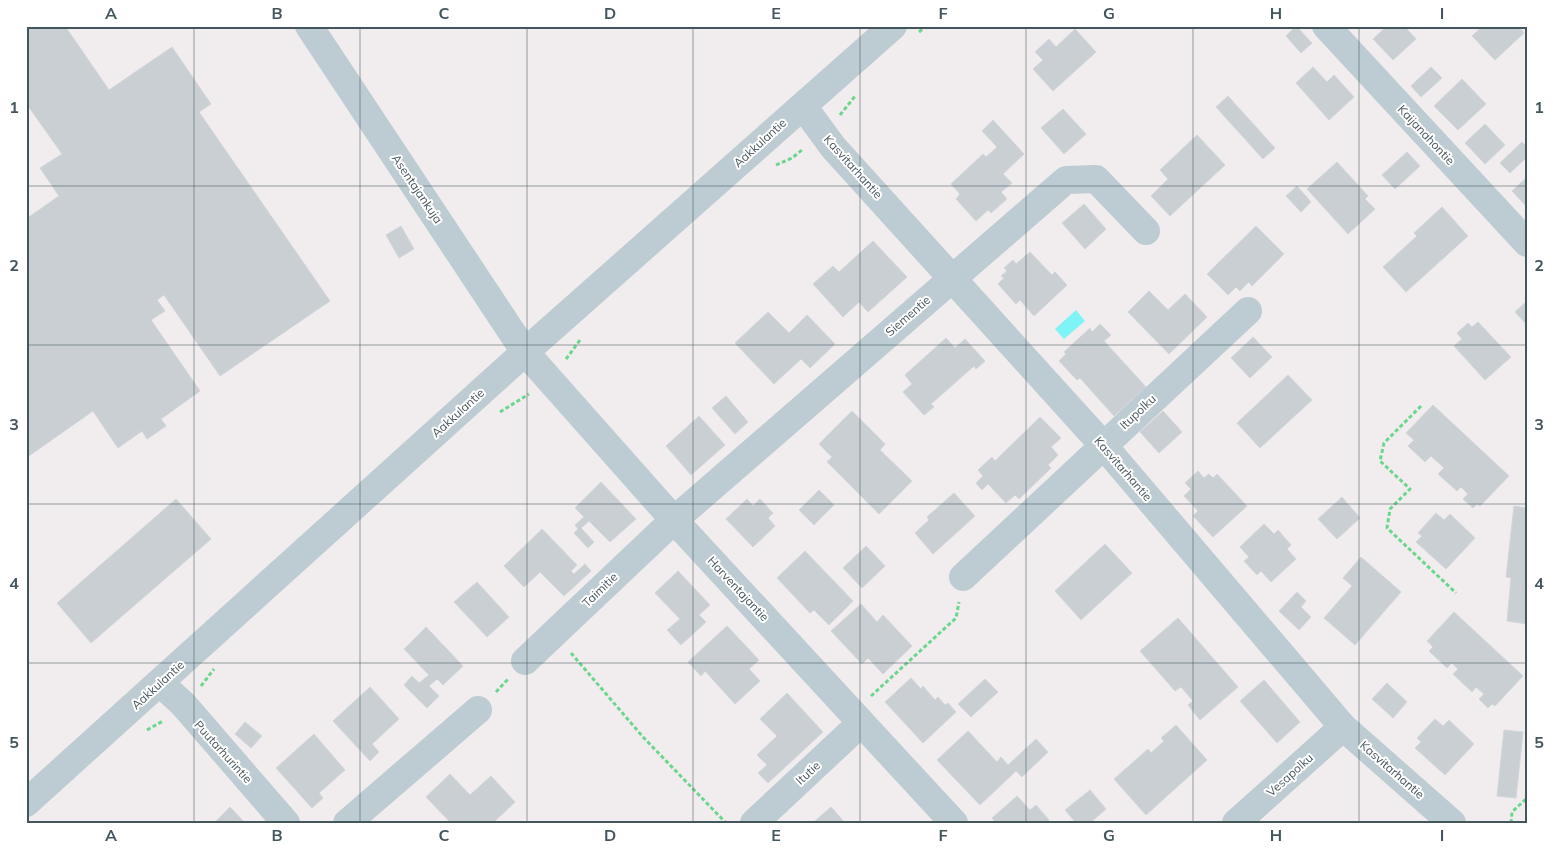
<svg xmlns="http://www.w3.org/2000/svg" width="1553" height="849" viewBox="0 0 1553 849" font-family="Mulish,sans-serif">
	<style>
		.water { fill: #7ef4f6 }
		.building { fill: #c9cfd3; stroke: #d1d6da }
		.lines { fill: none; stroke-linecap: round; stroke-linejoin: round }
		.path { stroke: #6bd68c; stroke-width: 3; stroke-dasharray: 4 2.5; stroke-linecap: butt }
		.minor { stroke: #bcccd2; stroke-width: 28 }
		.grid { fill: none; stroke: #44565d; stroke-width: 1; stroke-opacity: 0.55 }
		.labels { text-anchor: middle; stroke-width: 4; stroke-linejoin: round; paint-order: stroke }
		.street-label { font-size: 12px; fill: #44565d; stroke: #fff }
		.neatline { fill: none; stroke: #44565d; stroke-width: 2 }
		.grid-label { font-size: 16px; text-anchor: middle; font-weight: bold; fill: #44565d }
	</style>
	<rect width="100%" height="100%" fill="#f1edee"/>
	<path class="water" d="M1076 310 1085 321 1064 339 1055 329Z"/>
	<path class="building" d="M26 26H65L109 90 172 47 211 104 199 112 330 301 220 376 164 295 157 300 165 311 151 320 200 391 161 419 166 426 147 439 142 431 118 448 93 411 26 458V219L59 196 40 168 62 154 26 103Z
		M1296 26 1312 43 1301 53 1286 36Z
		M1387 26H1404L1416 39 1393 60 1373 39Z
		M1483 26H1518L1524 33 1495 60 1472 36Z
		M1075 29 1096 52 1053 91 1033 69 1043 60 1035 52 1049 39 1056 47Z
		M1313 67 1327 82 1334 75 1354 97 1329 120 1296 83Z
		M1431 67 1442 78 1421 97 1411 86Z
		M1462 79 1486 104 1458 130 1434 106Z
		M1228 96 1275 148 1263 159 1216 107Z
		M1063 109 1086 134 1064 154 1041 128Z
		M993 120 1024 154 1003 174 1012 183 1001 192 1007 199 991 213 988 210 976 221 956 199 960 194 951 184 983 154 986 157 997 147 982 131Z
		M1485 124 1505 145 1485 164 1465 143Z
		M1197 135 1225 165 1170 216 1151 196 1168 179 1160 170Z
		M1522 142 1527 147V157L1510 173 1500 163Z
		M1407 152 1420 166 1395 189 1382 175Z
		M1337 162 1368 196 1365 199 1375 209 1348 234 1307 189Z
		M1527 177V207L1512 191Z
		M1297 186 1311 202 1301 212 1286 196Z
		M1084 204 1106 229 1085 249 1062 223Z
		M1442 207 1468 236 1406 292 1383 267 1417 236 1414 233Z
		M401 226 414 249 399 258 386 235Z
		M1256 226 1284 254 1252 286 1249 282 1240 291 1236 287 1228 295 1207 274Z
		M873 241 907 277 868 312 859 302 843 317 813 284 833 266 839 272Z
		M1030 252 1052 275 1055 272 1067 285 1034 316 1020 300 1016 304 998 284 1004 278 1001 276 1007 271 1004 268 1013 260 1016 264Z
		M1149 291 1168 310 1185 294 1207 317 1169 354 1128 312Z
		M1527 301V325L1515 312Z
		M768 312 789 333 807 315 835 344 810 368 801 359 774 384 735 343Z
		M1478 322 1511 357 1485 380 1454 346 1462 339 1457 333 1468 323 1472 327Z
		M1100 324 1111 335 1104 341 1146 387 1114 416 1080 378 1077 380 1059 361 1066 354 1064 352 1090 328 1092 332Z
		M1253 337 1272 357 1250 378 1231 358Z
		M946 338 955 348 965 339 985 361 976 369 974 366 931 404 934 407 924 415 903 392 912 384 905 375Z
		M1288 375 1312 400 1260 448 1237 423Z
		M726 396 748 422 735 434 712 408Z
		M1433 405 1509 476 1480 506 1477 504 1473 508 1463 499 1468 494 1461 487 1457 491 1438 474 1444 468 1431 456 1425 462 1408 446 1414 440 1406 433Z
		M852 411 885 444 880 450 912 481 879 514 827 462 832 457 819 444Z
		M1163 411 1182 432 1159 453 1140 432Z
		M699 416 725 445 691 475 666 446Z
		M1040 417 1061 438 1051 447 1058 455 1048 465 1051 468 1019 499 1015 495 1006 503 988 484 982 490 976 483 983 476 978 470 992 457 995 461Z
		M1198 471 1204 478 1209 474 1213 478 1217 474 1247 506 1213 537 1193 516 1198 511 1184 496 1191 489 1185 483Z
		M601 482 636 519 610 542 589 521 581 528 594 542 588 548 574 533 578 529 575 525 584 517 575 508Z
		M819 490 834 505 814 525 799 510Z
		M954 493 975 516 933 554 915 533 929 520 927 517Z
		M1342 497 1360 518 1337 539 1318 519Z
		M176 499 211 539 91 643 57 603Z
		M747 499 753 506 760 499 773 513 768 518 775 526 753 547 726 519Z
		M1514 506 1527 508V624L1507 621 1511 578 1506 577Z
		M1436 513 1444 520 1450 514 1475 538 1446 569 1416 542 1422 536 1418 533Z
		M1264 524 1274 534 1278 530 1291 545 1287 549 1296 559 1271 582 1261 571 1257 575 1244 561 1249 557 1240 547Z
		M542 529 577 565 571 571 574 574 585 564 591 571 564 596 540 572 524 587 504 566Z
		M1105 544 1132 573 1081 620 1055 591Z
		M866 546 885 566 862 588 843 568Z
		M805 551 853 601 829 625 814 610 810 613 777 578Z
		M1361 557 1401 592 1355 645 1324 618 1352 586 1343 578Z
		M678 571 710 605 699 615 706 622 681 645 667 630 680 619 655 593Z
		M477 582 509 617 487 637 454 602Z
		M1297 592 1306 601 1301 607 1311 617 1299 630 1279 611Z
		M861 604 877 622 883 615 912 646 883 674 868 658 862 664 831 631Z
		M1454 612 1523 676 1495 706 1492 704 1488 708 1479 699 1484 694 1476 687 1472 692 1453 674 1458 669 1452 663 1447 668 1429 651 1433 647 1427 641Z
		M1178 618 1238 687 1200 720 1188 705 1193 701 1181 687 1175 691 1140 651Z
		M727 626 759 660 749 669 760 681 735 704 705 671 701 676 688 662Z
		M426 627 463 666 443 685 437 679 429 686 439 696 427 708 404 685 412 676 419 683 429 675 404 649Z
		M911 678 921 689 923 686 935 700 938 697 945 705 948 703 956 712 923 743 885 702Z
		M985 679 998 692 971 717 958 704Z
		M1264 680 1300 722 1277 743 1240 701Z
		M1387 683 1407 702 1393 718 1372 699Z
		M370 687 399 719 372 744 379 752 370 761 333 721Z
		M787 693 823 732 768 783 758 773 767 765 757 755 777 736 760 719Z
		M1435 719 1443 726 1449 720 1474 744 1445 775 1415 748 1421 742 1417 738Z
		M245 722 262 736 251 748 235 734Z
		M1176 725 1207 760 1146 815 1114 779 1148 749 1151 753 1164 741 1161 738Z
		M1504 730 1523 732 1516 798 1497 796Z
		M968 731 997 762 1001 757 1008 765 1036 739 1048 752 1022 777 1016 771 980 805 937 760Z
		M314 734 345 770 319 793 323 798 312 808 276 768Z
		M450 774 470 795 491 776 515 802 493 823H451L426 797Z
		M1090 790 1106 809 1090 823H1076L1065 810Z
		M1017 796 1030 810 1036 805 1049 820 1046 823H996L992 818Z
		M230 807 245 823H214Z
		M831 807 845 823H817L815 821Z"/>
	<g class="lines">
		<path class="path" d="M919 32 926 26
			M840 115 856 95
			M776 165 792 158 802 150
			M566 359 580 340
			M1421 406 1384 443 1380 461 1410 489 1390 509 1387 528 1456 593
			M500 412 529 394
			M571 653 643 737 726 823
			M201 686 214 669
			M496 692 509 678
			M871 696 956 618 959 602
			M147 730 163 721
			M1511 823 1512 812 1527 798"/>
		<path class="minor" d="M309 26 525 352 674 520 954 823
			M1326 26 1527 243
			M803 106 833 147 1103 445 1343 727 1452 823
			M963 577 1248 311
			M525 661 674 520 1066 180 1096 179 1146 231
			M160 683 183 704 286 823
			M26 803 525 352 893 26
			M347 823 478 710
			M754 823 861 723
			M1236 823 1343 727"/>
	</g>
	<path class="grid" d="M194 26V823M360 26V823M527 26V823M693 26V823M860 26V823M1026 26V823M1193 26V823M1359 26V823M26 186H1527M26 345H1527M26 504H1527M26 663H1527"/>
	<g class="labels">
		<g class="street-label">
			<text transform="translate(1426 135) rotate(47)" y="4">Kaijanahontie</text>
			<text transform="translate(760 143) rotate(-42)" y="4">Aakkulantie</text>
			<text transform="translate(853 167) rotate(48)" y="4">Kasvitarhantie</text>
			<text transform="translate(417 189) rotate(56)" y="4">Asentajankuja</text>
			<text transform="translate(908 316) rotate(-41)" y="4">Siementie</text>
			<text transform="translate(1138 412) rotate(-43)" y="4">Itupolku</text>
			<text transform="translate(458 413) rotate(-42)" y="4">Aakkulantie</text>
			<text transform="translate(1123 469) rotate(49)" y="4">Kasvitarhantie</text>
			<text transform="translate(738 589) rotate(47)" y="4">Harventajantie</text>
			<text transform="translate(600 590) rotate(-44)" y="4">Taimitie</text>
			<text transform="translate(158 685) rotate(-42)" y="4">Aakkulantie</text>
			<text transform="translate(223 752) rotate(48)" y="4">Puutarhurintie</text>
			<text transform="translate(1392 770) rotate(41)" y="4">Kasvitarhantie</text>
			<text transform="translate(808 773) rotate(-43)" y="4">Itutie</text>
			<text transform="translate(1290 775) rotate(-42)" y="4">Vesapolku</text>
		</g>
	</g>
	<rect width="1553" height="849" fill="none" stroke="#ffffff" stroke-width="55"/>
	<rect x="28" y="28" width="1498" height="794" class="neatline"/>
	<g class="grid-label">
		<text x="111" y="19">A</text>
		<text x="277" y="19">B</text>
		<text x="444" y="19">C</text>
		<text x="610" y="19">D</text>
		<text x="776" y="19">E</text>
		<text x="943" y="19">F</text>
		<text x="1109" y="19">G</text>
		<text x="1276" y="19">H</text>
		<text x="1442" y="19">I</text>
		<text x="14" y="113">1</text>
		<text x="1539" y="113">1</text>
		<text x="14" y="271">2</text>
		<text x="1539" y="271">2</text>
		<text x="14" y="430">3</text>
		<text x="1539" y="430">3</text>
		<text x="14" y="589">4</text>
		<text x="1539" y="589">4</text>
		<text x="14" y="748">5</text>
		<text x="1539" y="748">5</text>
		<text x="111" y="841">A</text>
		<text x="277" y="841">B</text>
		<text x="444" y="841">C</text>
		<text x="610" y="841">D</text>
		<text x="776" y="841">E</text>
		<text x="943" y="841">F</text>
		<text x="1109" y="841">G</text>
		<text x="1276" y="841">H</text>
		<text x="1442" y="841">I</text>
	</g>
</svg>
